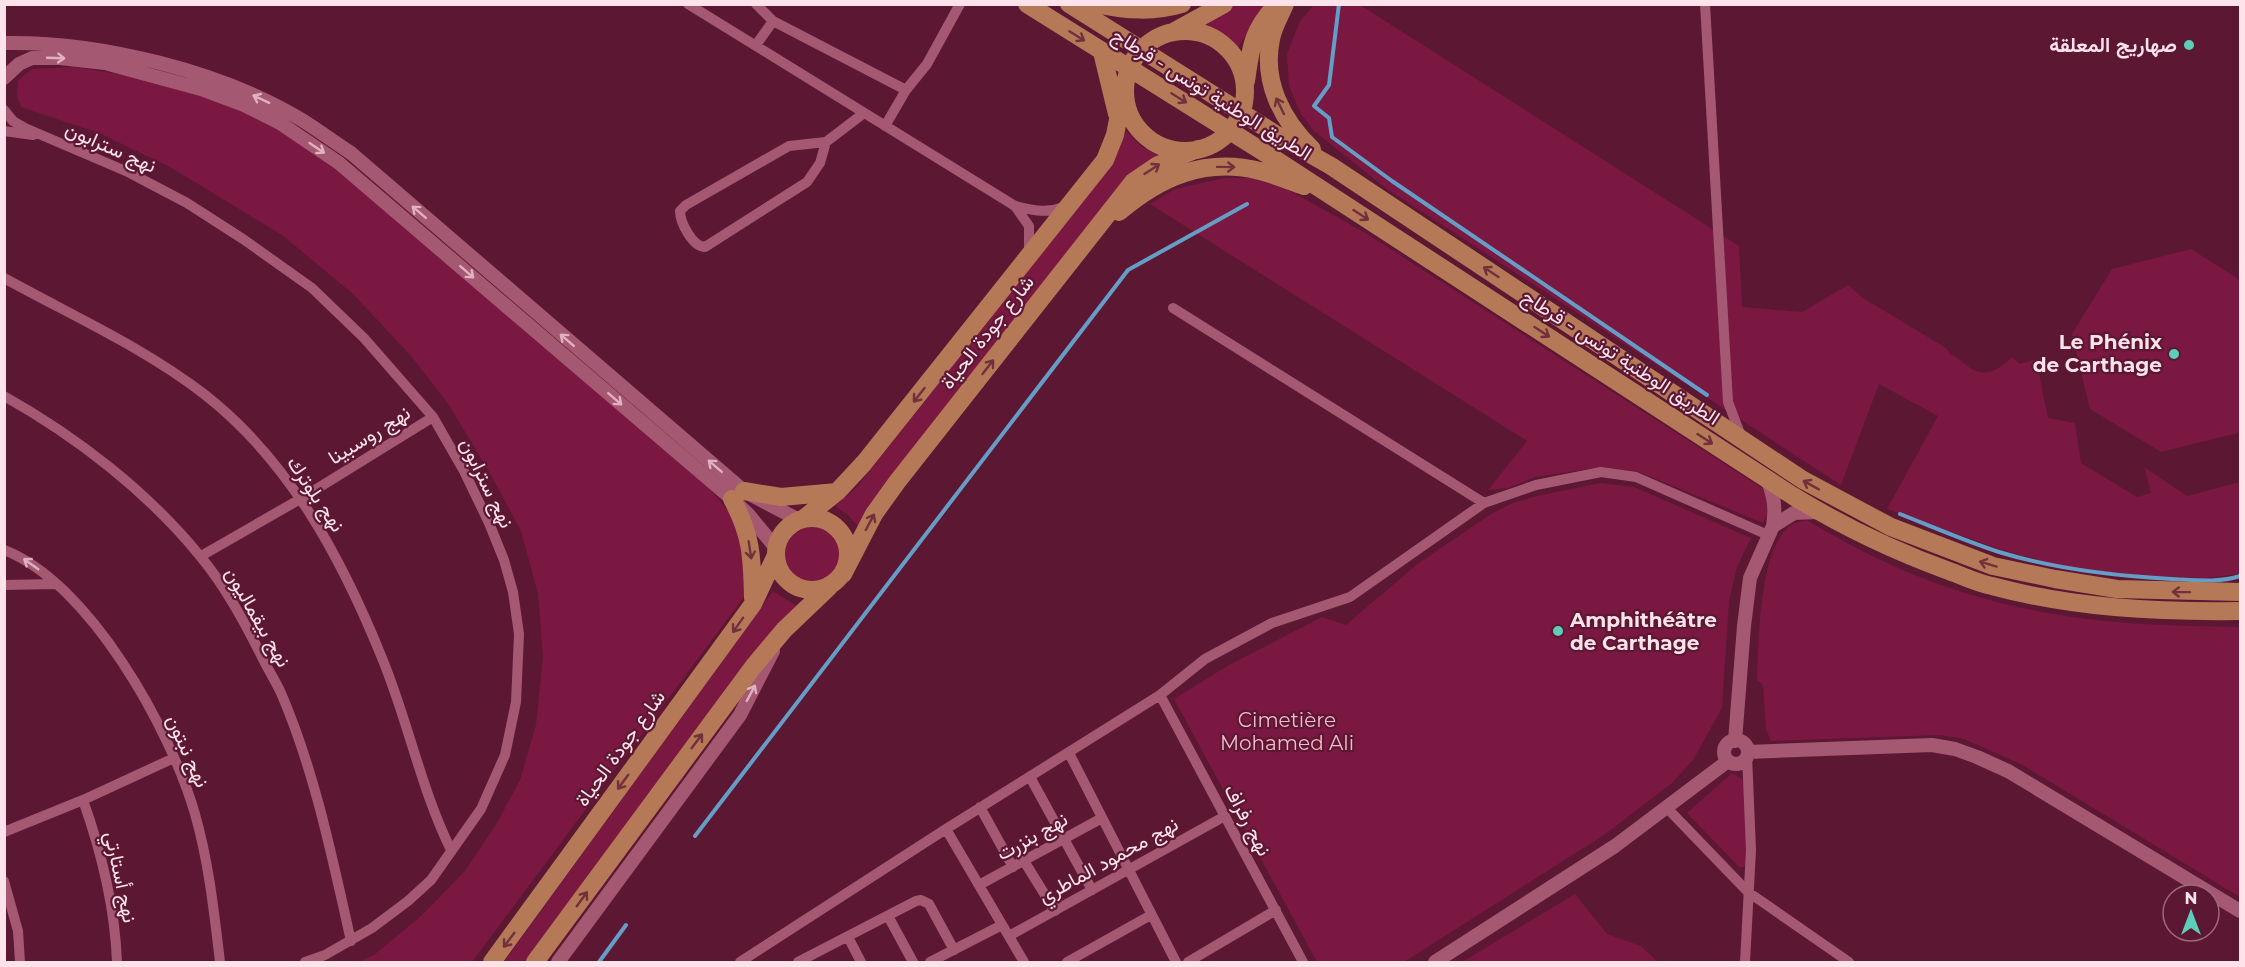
<svg xmlns="http://www.w3.org/2000/svg" width="2245" height="967" viewBox="0 0 2245 967" font-family="Montserrat,Vazirmatn,sans-serif">
	<style>
		.green { fill: #7a1842 }
		.lines { fill: none; stroke-linecap: round; stroke-linejoin: round }
		.stream { stroke: #649ec6; stroke-width: 4 }
		.minor { stroke: #a55872; stroke-width: 10 }
		.tertiary { stroke: #a55872; stroke-width: 14 }
		.trunk { stroke: #b67958; stroke-width: 18 }
		.oneway { stroke: #72303c }
		.oneway2 { stroke: #e0b2c0 }
		.poi-dot { fill: #5cceba; stroke: #5c1733; stroke-width: 2 }
		.labels { text-anchor: middle; stroke-width: 4.5; stroke-linejoin: round; paint-order: stroke }
		.poi-label { font-size: 20px; font-weight: bold; fill: #ffe3ea; stroke: #5c1733; text-anchor: end }
		.street-label { font-size: 20px; fill: #ffe3ea; stroke: #5c1733 }
		.park-label { font-size: 20px; fill: #f5bacb; stroke: #5c1733 }
	</style>
	<rect width="100%" height="100%" fill="#5c1733"/>
	<path class="green" d="M1235 5H1263L1238 48 1206 25Z
		M1314 5H1360L1739 246 1742 307 1802 312 1848 285 1863 298 1946 348 1951 355C1958 357 1960 360 1966 365 1985 380 1998 370 2012 357L2020 364 2036 359 2048 418 2075 423 2081 463 2137 497 2151 493 2144 467 2187 496 2240 482V574L2205 578 2120 575 2052 564 1999 549 1887 509 1938 416 1879 384 1841 485 1387 189 1314 131 1301 114 1289 86 1287 54 1300 21Z
		M74 67 126 75 189 89 247 110 337 165 704 482 730 513 742 547 744 597 472 962H358L374 955 421 916 465 871 497 823 520 780 536 725 543 657 538 594 521 531 491 475 449 405 412 357 353 294 282 235 170 167 99 133 21 107 17 96 18 80 32 69Z
		M1126 131 1142 147 1160 156 858 526 848 515 835 506 857 487 1112 165Z
		M1224 178H1257L1290 191 1364 232 1762 488C1770 501 1771 509 1763 523L1639 472 1601 467 1535 477 1508 488 1488 490 1527 441 1150 204 1175 189Z
		M2191 249 2240 280V428L2238 433 2161 452 2090 409 2072 334 2112 269Z
		M1600 483 1634 487 1751 538 1737 567 1729 601 1722 708 1693 760 1672 783 1604 835 1404 962H1317L1174 699 1229 665 1322 617 1346 625 1416 565 1491 514 1513 503 1537 496Z
		M1806 520C1845 542 1884 564 1925 579 1994 606 2071 620 2144 624 2176 626 2209 626 2240 627V897L2021 764 1964 739 1940 735 1771 741 1766 729 1763 685 1757 680C1759 644 1758 544 1793 524 1796 522 1802 522 1806 520Z
		M785 555a28 28 0 1 1 56 0a28 28 0 1 1-56 0Z
		M773 591 798 607 529 962H504Z
		M1732 773 1742 779 1746 791 1749 865 1740 868 1687 813Z
		M1575 894 1607 934 1641 946 1658 962H1462Z"/>
	<g class="lines">
		<path class="stream" d="M1339 4 1329 85 1314 106 1329 118 1332 137 1392 181 1707 395
			M1900 514C1933 527 1965 541 1999 552 2055 569 2113 576 2172 579 2194 580 2219 583 2240 576
			M695 836 1128 270 1247 204
			M599 962 626 925"/>
		<path class="minor" d="M688 4 1015 206C1033 210 1046 214 1064 207
			M756 4 773 21 906 90
			M1705 4 1728 402 1741 436
			M756 45 773 21
			M4 110 13 121 25 128 128 172 187 203 243 239 312 288 364 338 433 417 464 471 489 523 504 560 513 592 519 634 516 702 505 755 481 809 431 880 408 901 372 928 325 955 305 962
			M885 126 906 90 927 64 960 4
			M4 131 33 135
			M826 142 820 163 807 182 705 247C693 247 680 223 680 211L686 205 789 146 826 142 864 113
			M1015 206 1029 226V252
			M4 278C71 315 143 347 204 394 290 461 342 559 382 658 408 721 421 789 451 850
			M1173 308 1484 503
			M4 396C77 437 148 492 200 556 226 587 246 625 264 661 269 671 276 682 281 693 315 772 332 857 351 941
			M4 550C89 582 171 730 195 814 209 863 214 912 220 962
			M201 556 302 498 433 417
			M4 585 55 584
			M1160 695 1303 962
			M1069 753 1176 962
			M1030 777 1092 890
			M83 800C101 851 115 908 117 962
			M980 807 1013 867
			M1667 808 1748 892 1849 962
			M946 829 1024 962
			M4 832 83 800 174 758
			M1024 861 1055 911
			M4 881 18 931 20 962
			M979 885 1102 818
			M888 916 913 962
			M1009 936 1225 816
			M848 937 861 962
			M740 962 946 829 1160 695 1205 659 1272 623 1350 597 1484 503 1536 485 1601 472 1636 477 1768 535
			M798 962 916 901 921 900 929 904 954 950
			M930 962 1002 925
			M1067 962 1151 915
			M1188 962 1276 910
			M1745 962 1751 850 1747 755"/>
		<path class="tertiary" d="M4 43C98 41 221 71 302 120 318 130 334 142 351 153L744 491 799 520
			M4 78 19 64 32 58H60L105 63 201 89 244 105 280 123 339 163 732 499 748 514 776 548
			M1773 526 1794 513 1818 512
			M1724 752a12 12 0 1 1 24 0a12 12 0 1 1-24 0Z
			M1735 741 1744 626 1750 578 1773 526C1776 507 1774 496 1767 479
			M1748 752 1932 745 1955 749 1977 757 2008 771 2240 911
			M558 962 740 715 773 651
			M1435 962 1615 846 1728 761"/>
		<path class="trunk" d="M1027 4 1270 156 1793 496C1842 526 1894 551 1949 571 1963 576 1977 583 1992 586 2073 608 2156 612 2240 611
			M1069 4 1280 137 1331 166 1803 480 1891 527 1993 566 2055 579 2117 589 2240 592
			M1098 4C1125 11 1156 12 1182 4
			M1285 4C1280 16 1273 27 1271 39 1262 81 1282 121 1312 149
			M1175 31 1224 4
			M1125 91a60 60 0 1 1 120 0a60 60 0 1 1-120 0Z
			M1102 52 1117 114
			M1246 81C1251 46 1252 31 1277 4
			M1119 212C1160 177 1205 157 1260 171 1275 175 1290 181 1304 186
			M744 491 781 497 837 492
			M732 499C752 536 752 558 753 598
			M776 554a36 36 0 1 1 72 0a36 36 0 1 1-72 0Z
			M803 519 837 492 864 463 1105 160 1115 135 1124 89
			M843 574 874 514 897 482 1133 182 1158 165 1198 149
			M492 962 753 604 776 555
			M535 962 753 667 784 630 829 587"/>
	</g>
	<defs><path id="oneway-shaft" d="M-6 0H5M1.5-3L5.5 0L1.5 3" fill="none" stroke-width="1.6" stroke-linecap="round" stroke-linejoin="round" transform="scale(1.5)"/></defs>
	<g class="oneway">
		<use href="#oneway-shaft" transform="translate(1077 36) rotate(32)"/>
		<use href="#oneway-shaft" transform="translate(1179 98) rotate(32)"/>
		<use href="#oneway-shaft" transform="translate(1280 106) rotate(-116)"/>
		<use href="#oneway-shaft" transform="translate(1226 167) rotate(1)"/>
		<use href="#oneway-shaft" transform="translate(1152 169) rotate(-33)"/>
		<use href="#oneway-shaft" transform="translate(1361 215) rotate(33)"/>
		<use href="#oneway-shaft" transform="translate(1491 272) rotate(-147)"/>
		<use href="#oneway-shaft" transform="translate(1542 332) rotate(33)"/>
		<use href="#oneway-shaft" transform="translate(988 367) rotate(-52)"/>
		<use href="#oneway-shaft" transform="translate(919 395) rotate(128)"/>
		<use href="#oneway-shaft" transform="translate(1705 439) rotate(33)"/>
		<use href="#oneway-shaft" transform="translate(1811 485) rotate(-151)"/>
		<use href="#oneway-shaft" transform="translate(870 522) rotate(-62)"/>
		<use href="#oneway-shaft" transform="translate(750 550) rotate(81)"/>
		<use href="#oneway-shaft" transform="translate(1988 564) rotate(-163)"/>
		<use href="#oneway-shaft" transform="translate(2181 592) rotate(-179)"/>
		<use href="#oneway-shaft" transform="translate(738 625) rotate(125)"/>
		<use href="#oneway-shaft" transform="translate(697 741) rotate(-53)"/>
		<use href="#oneway-shaft" transform="translate(623 782) rotate(126)"/>
		<use href="#oneway-shaft" transform="translate(582 899) rotate(-54)"/>
		<use href="#oneway-shaft" transform="translate(509 940) rotate(127)"/>
	</g>
	<g class="oneway2">
		<use href="#oneway-shaft" transform="translate(56 58) rotate(2)"/>
		<use href="#oneway-shaft" transform="translate(261 99) rotate(-155)"/>
		<use href="#oneway-shaft" transform="translate(317 148) rotate(34)"/>
		<use href="#oneway-shaft" transform="translate(419 212) rotate(-139)"/>
		<use href="#oneway-shaft" transform="translate(467 272) rotate(41)"/>
		<use href="#oneway-shaft" transform="translate(567 340) rotate(-139)"/>
		<use href="#oneway-shaft" transform="translate(615 399) rotate(41)"/>
		<use href="#oneway-shaft" transform="translate(715 466) rotate(-139)"/>
		<use href="#oneway-shaft" transform="translate(31 564) rotate(-145)"/>
		<use href="#oneway-shaft" transform="translate(751 693) rotate(-62)"/>
	</g>
	<g class="poi-dot">
		<circle cx="2189" cy="45" r="6"/>
		<circle cx="2174" cy="354" r="6"/>
		<circle cx="1558" cy="631" r="6"/>
	</g>
	<g class="labels">
		<g class="poi-label">
			<text x="2177" y="52">صهاريج المعلقة</text>
			<text x="2162" y="349">Le Phénix<tspan x="2162" dy="23">de Carthage</tspan></text>
			<text x="1570" y="627" text-anchor="start">Amphithéâtre<tspan x="1570" dy="23">de Carthage</tspan></text>
		</g>
		<g class="street-label">
			<text transform="translate(1212 94) rotate(32)" y="7">الطريق الوطنية تونس - قرطاج</text>
			<text transform="translate(111 147) rotate(24)" y="7">نهج سترابون</text>
			<text transform="translate(987 332) rotate(-52)" y="7">شارع جودة الحياة</text>
			<text transform="translate(1621 357) rotate(33)" y="7">الطريق الوطنية تونس - قرطاج</text>
			<text transform="translate(369 435) rotate(-32)" y="7">نهج روسبينا</text>
			<text transform="translate(487 483) rotate(64)" y="7">نهج سترابون</text>
			<text transform="translate(316 494) rotate(56)" y="7">نهج بلوترك</text>
			<text transform="translate(258 617) rotate(60)" y="7">نهج بيقماليون</text>
			<text transform="translate(620 748) rotate(-54)" y="7">شارع جودة الحياة</text>
			<text transform="translate(188 751) rotate(66)" y="7">نهج نبتون</text>
			<text transform="translate(1248 820) rotate(62)" y="7">نهج رفراف</text>
			<text transform="translate(1032 836) rotate(-29)" y="7">نهج بنزرت</text>
			<text transform="translate(1108 860) rotate(-29)" y="7">نهج محمود الماطري</text>
			<text transform="translate(121 877) rotate(78)" y="7">نهج أستارتي</text>
		</g>
		<g class="park-label">
			<text x="1287" y="727">Cimetière<tspan x="1287" dy="23">Mohamed Ali</tspan></text>
		</g>
	</g>
	<rect width="2245" height="967" fill="none" stroke="#ffe3ea" stroke-width="12"/>
	<g transform="translate(2191 913)"><circle r="28" fill="#5c1733" stroke="#9d697c" stroke-width="1.5"/>
	<path d="M0-4.5L10 22L0 15L-10 22Z" fill="#5cceba"/>
	<text y="-9" font-size="16" font-weight="bold" text-anchor="middle" fill="#ffe3ea">N</text>
	</g>
</svg>
